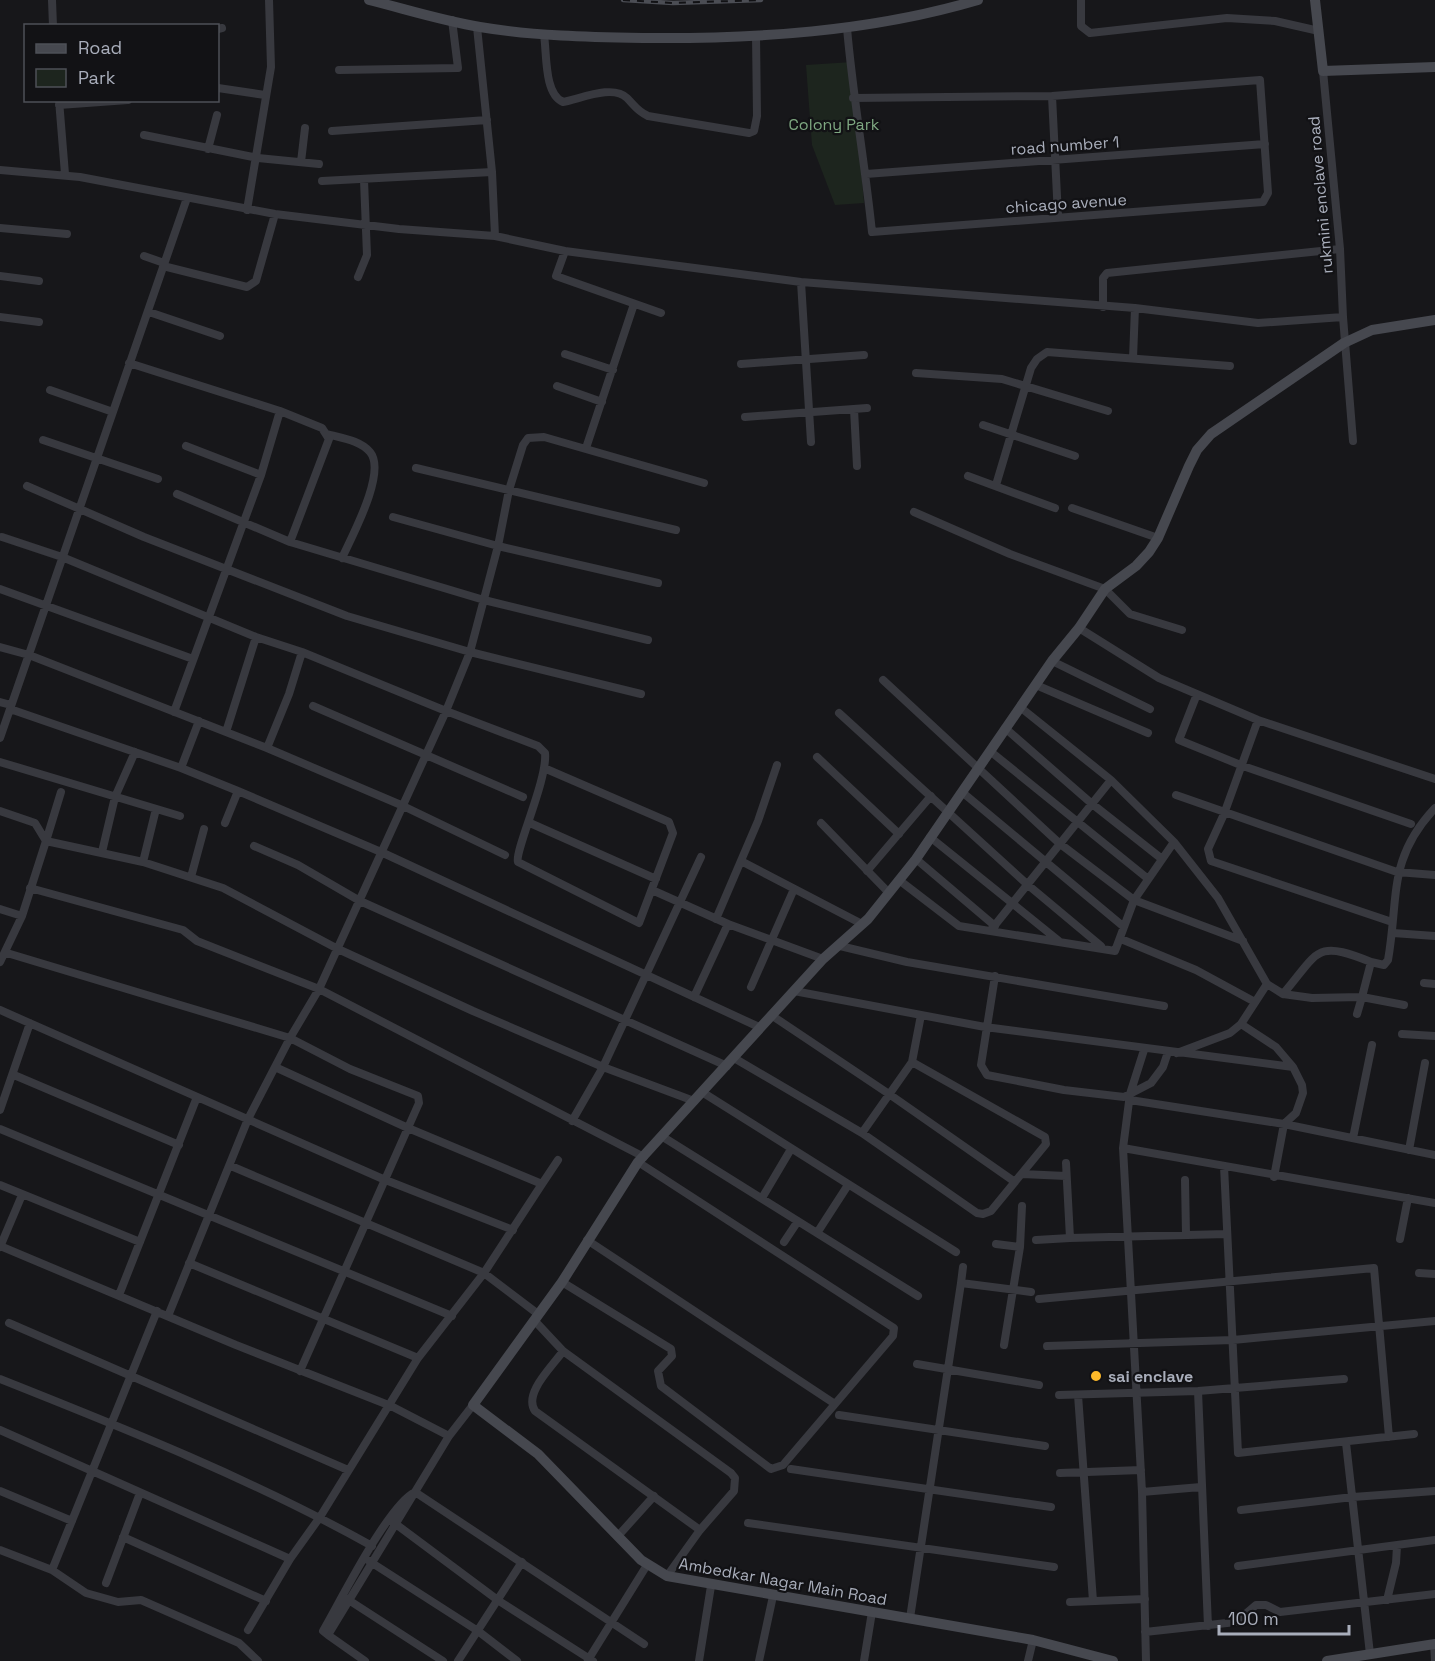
<svg xmlns="http://www.w3.org/2000/svg" width="1435" height="1661" viewBox="0 0 1435 1661" font-family="'Space Grotesk',sans-serif">
	<style>
		.green { fill: #1d251e }
		.lines { fill: none; stroke-linecap: round; stroke-linejoin: round }
		.street { stroke: #38393f; stroke-width: 8 }
		.secondary { stroke: #46484f; stroke-width: 10 }
		.rail-casing { stroke: #4b4d54; stroke-width: 4.5 }
		.rail { stroke: #121215; stroke-width: 2; stroke-dasharray: 7; stroke-linecap: butt }
		.poi-dot { fill: #ffba2a; stroke: #121215; stroke-width: 2 }
		.labels { text-anchor: middle; stroke-width: 4.5; stroke-linejoin: round; paint-order: stroke }
		.park-label { font-size: 16px; fill: #7ea781; stroke: #121215 }
		.street-label { font-size: 16px; fill: #a9aebb; stroke: #121215 }
		.poi-label { font-size: 16px; font-weight: bold; fill: #a9aebb; stroke: #121215; text-anchor: start }
	</style>
	<rect width="100%" height="100%" fill="#17171a"/>
	<path class="green" d="M852 62 864 203 835 205 812 145 806 65Z"/>
	<g class="lines">
		<path class="street" d="M52 0 53 26
			M1081 0V26L1090 33 1227 18 1275 21 1319 31
			M477 27 492 172 495 236
			M847 28C853 97 865 164 872 232L1263 202 1268 193 1260 80 1052 96 853 98
			M218 29 222 28
			M544 35C547 54 544 94 563 102 580 99 613 84 627 98 635 106 637 111 648 116L749 133 754 131 757 116 756 35
			M339 70 458 68 452 20
			M1323 71 1340 249 1343 317
			M218 88 265 95
			M1052 96 1058 216
			M59 100 65 174
			M59 105 128 100
			M332 131 487 120
			M144 135 258 158 319 164
			M208 149 217 115
			M301 162 305 128
			M0 170 80 177 275 214 399 229 495 236 565 251 801 282 1135 308 1258 323 1343 317 1353 441
			M866 174 1265 144
			M322 181 492 172
			M247 210 271 67 269 0
			M0 228 67 234
			M565 251 556 276 661 313
			M144 256 164 263
			M163 266 247 287 256 281 275 214
			M0 276 39 281
			M358 277 367 255 364 180
			M801 282 811 442
			M1103 307V278L1107 273 1340 249
			M149 312 220 336
			M0 317 39 322
			M565 354 613 370
			M1133 358 1135 308
			M129 363 280 411 261 475 174 712
			M741 364 864 355
			M916 373 1002 379 1108 411
			M557 386 602 402
			M50 390 113 412
			M854 409 857 466
			M280 411 322 428 329 439 290 542
			M745 417 867 408
			M983 425 1075 456
			M327 434C341 438 360 440 370 452 387 472 352 536 342 558
			M43 440 158 479
			M186 446 261 475
			M586 448 634 304
			M416 468 676 530
			M968 476 1055 508
			M996 485 1031 368 1037 359 1047 352 1230 366
			M27 486 144 537 347 616 470 652 641 694
			M177 494 290 542 484 600 648 640
			M1072 508 1158 538
			M914 512 1010 554 1105 589 1130 614 1182 630
			M393 517 498 546 658 583
			M2 537 62 557 256 637 302 652 446 711 538 746 545 753C548 779 514 852 518 862L639 923 673 833 669 822 544 768
			M0 589 193 659
			M1079 628 1159 678 1258 720 1435 779
			M0 647 29 655 267 748 401 805 505 855
			M1052 661 1150 709
			M883 680 1059 843 1134 900 1243 941
			M1036 685 1148 733
			M1197 694 1179 740 1243 766 1411 824
			M0 702 11 705
			M313 706 523 797
			M1020 707 1111 780 1174 842 1218 898 1267 984 1283 994 1312 998 1362 997 1371 962 1384 965 1388 960C1399 898 1387 859 1435 808
			M10 709 181 768 238 791 381 852 759 1027
			M839 713 1028 885 1101 946
			M1258 720 1224 814 1208 849 1211 861 1392 922
			M1005 728 1091 803 1162 859
			M226 732 256 637
			M0 738 187 198
			M267 748 289 694 302 652
			M990 751 1147 878
			M817 757 899 834
			M0 762 180 816
			M181 768 199 721
			M61 792 46 841 143 862 223 888 338 949 473 1011 603 1067 694 1101
			M962 792 1124 927
			M1176 795 1397 872 1435 875
			M0 811 35 823 46 841 22 916 0 962
			M225 823 238 791
			M530 823 656 879
			M821 823 889 893
			M930 837 1059 941
			M254 846 298 865 360 901 727 1066
			M102 852 115 797 135 752
			M916 859 995 926
			M741 861 862 924
			M143 862 156 809
			M867 871 931 796
			M191 877 204 829
			M899 880 959 926 1115 951 1134 900 1174 842
			M30 888 183 930 197 941 319 989 644 1157
			M652 890 728 924 823 959
			M0 909 22 916
			M716 919 758 821 777 765
			M991 930 1111 780
			M1393 933 1435 936
			M1121 939 1196 970 1255 1002
			M840 946 907 962 1164 1006
			M7 953 290 1038 350 1069 418 1096 419 1103 300 1371
			M995 976 981 1065 987 1075 1064 1090 1124 1097 1151 1083 1163 1067 1168 1052
			M1424 983 1435 984
			M751 987 794 889
			M794 991 985 1027 1293 1067 1302 1085 1303 1093 1296 1113 1284 1124 1274 1177
			M1283 994C1319 952 1314 939 1371 962
			M694 997 728 924
			M0 1010 383 1179 513 1230
			M1357 1014 1362 997 1404 1005
			M771 1015 889 1094 1015 1182
			M1241 1024 1276 1047 1293 1067
			M1402 1034 1435 1036
			M1144 1050 1130 1094 1123 1148 1142 1492 1146 1661
			M1177 1053 1230 1033 1241 1024 1267 984
			M734 1058 862 1133 977 1213 983 1214 991 1211 1046 1144 1045 1137 912 1062 862 1133
			M912 1062 921 1015
			M14 1075 179 1145
			M702 1092 956 1252
			M1130 1100 1284 1124 1435 1155
			M0 1110 30 1023
			M572 1121 603 1067 701 857
			M0 1129 452 1316
			M663 1137 918 1296
			M1353 1138 1372 1045
			M1123 1148 1435 1203
			M1409 1150 1425 1063
			M1066 1163 1070 1238 1227 1234
			M231 1166 484 1273 538 1314
			M1224 1166 1238 1453 1414 1434
			M1022 1174 1066 1176
			M1185 1180 1186 1235
			M542 1184 558 1160
			M0 1185 140 1242
			M762 1198 791 1149
			M817 1233 848 1185
			M1400 1239 1408 1198
			M587 1240 835 1404
			M1036 1240 1070 1238
			M784 1242 798 1221
			M996 1244 1020 1247
			M0 1246 236 1345 391 1406 449 1436
			M0 1247 22 1195
			M189 1263 418 1358
			M963 1267 961 1283 1031 1292
			M1419 1273 1435 1274
			M562 1282 671 1349 672 1356 658 1371 661 1386 771 1469 783 1465 893 1336 894 1328 638 1162
			M119 1295 197 1097
			M1039 1299 1374 1268 1389 1437
			M168 1316 248 1119 290 1038 319 989 446 711 470 652 498 546 509 490 523 445 528 438 544 437 704 483
			M534 1320 563 1351 731 1473 735 1478 734 1491 700 1530 535 1411C523 1393 553 1366 563 1351
			M9 1323 348 1470
			M1004 1345 1020 1247 1022 1206
			M1047 1346 1233 1340 1435 1321
			M917 1364 1039 1385
			M0 1379C126 1429 254 1480 372 1546
			M1198 1391 1208 1626
			M1059 1395 1198 1391 1344 1379
			M1078 1395 1093 1601
			M839 1415 1045 1446
			M0 1430 290 1559
			M1346 1443 1370 1654
			M791 1469 1051 1507
			M1060 1473 1141 1470
			M0 1491 72 1521
			M415 1492C388 1505 340 1602 323 1631L328 1635 449 1436 473 1405
			M415 1492 644 1644
			M1142 1492 1201 1487
			M1241 1510 1353 1497 1435 1491
			M393 1522 499 1601 593 1661
			M748 1523 1054 1567
			M618 1536 654 1496
			M123 1537 266 1601
			M0 1550 52 1570 157 1311
			M369 1561 478 1631 517 1661
			M1238 1566 1435 1540
			M52 1570 86 1593 118 1602 141 1600 239 1643 258 1661
			M667 1576 700 1530
			M106 1583 140 1493
			M347 1599 443 1661
			M1387 1600 1396 1563 1397 1546
			M1070 1602 1145 1599
			M910 1618 961 1283
			M248 1630 290 1559 320 1517 418 1358 484 1273 542 1184 408 1128 275 1067
			M1145 1632 1236 1622 1256 1605H1266L1280 1612 1435 1594
			M328 1635 365 1661
			M1434 1644 1435 1661
			M588 1660 647 1565
			M458 1661 522 1562
			M699 1661 711 1586
			M759 1661 773 1596
			M864 1661 872 1612
			M1028 1661 1033 1640"/>
		<path class="secondary" d="M369 0C405 9 443 21 480 27 534 36 588 37 643 38 755 39 870 32 978 0
			M1315 0 1323 71 1435 67
			M1113 1661 1033 1640 667 1576 641 1560 538 1454 473 1405 562 1282 638 1162 823 959 868 919 916 859 1052 661 1079 628 1105 589 1136 566 1149 552 1158 538 1189 466 1197 450 1211 434 1344 343 1372 330 1435 320
			M1327 1661 1435 1644"/>
		<defs>
			<path id="rail" d="M623 0 673 3 761 0"/>
		</defs>
		<use href="#rail" class="rail-casing"/>
		<use href="#rail" class="rail"/>
	</g>
	<circle class="poi-dot" cx="1096" cy="1376" r="6"/>
	<g class="labels">
		<g class="park-label">
			<text x="834" y="130">Colony Park</text>
		</g>
		<g class="street-label">
			<text transform="translate(1065 145) rotate(-4)" y="6">road number 1</text>
			<text transform="translate(1320 195) rotate(-95)" y="6">rukmini enclave road</text>
			<text transform="translate(1066 203) rotate(-4)" y="6">chicago avenue</text>
			<text transform="translate(783 1581) rotate(10)" y="6">Ambedkar Nagar Main Road</text>
		</g>
		<g class="poi-label">
			<text x="1108" y="1382">sai enclave</text>
		</g>
	</g>
	<rect x="24" y="24" width="195" height="78" fill="#121215" stroke="#4e5057" stroke-width="1.5"/>
	<rect x="36" y="44" width="30" height="9" fill="#46484f" stroke="#4e5057" stroke-width="1.5"/>
	<text x="78" y="54" font-size="18" fill="#a9aebb">Road</text>
	<rect x="36" y="69" width="30" height="18" fill="#1d251e" stroke="#4e5057" stroke-width="1.5"/>
	<text x="78" y="84" font-size="18" fill="#a9aebb">Park</text>
	<path d="M1219 1625v9h130v-9" fill="none" stroke="#a9aebb" stroke-width="3"/>
	<text x="1228" y="1625" font-size="18" fill="#a9aebb" stroke="#121215" stroke-width="4.5" paint-order="stroke">100 m</text>
</svg>
